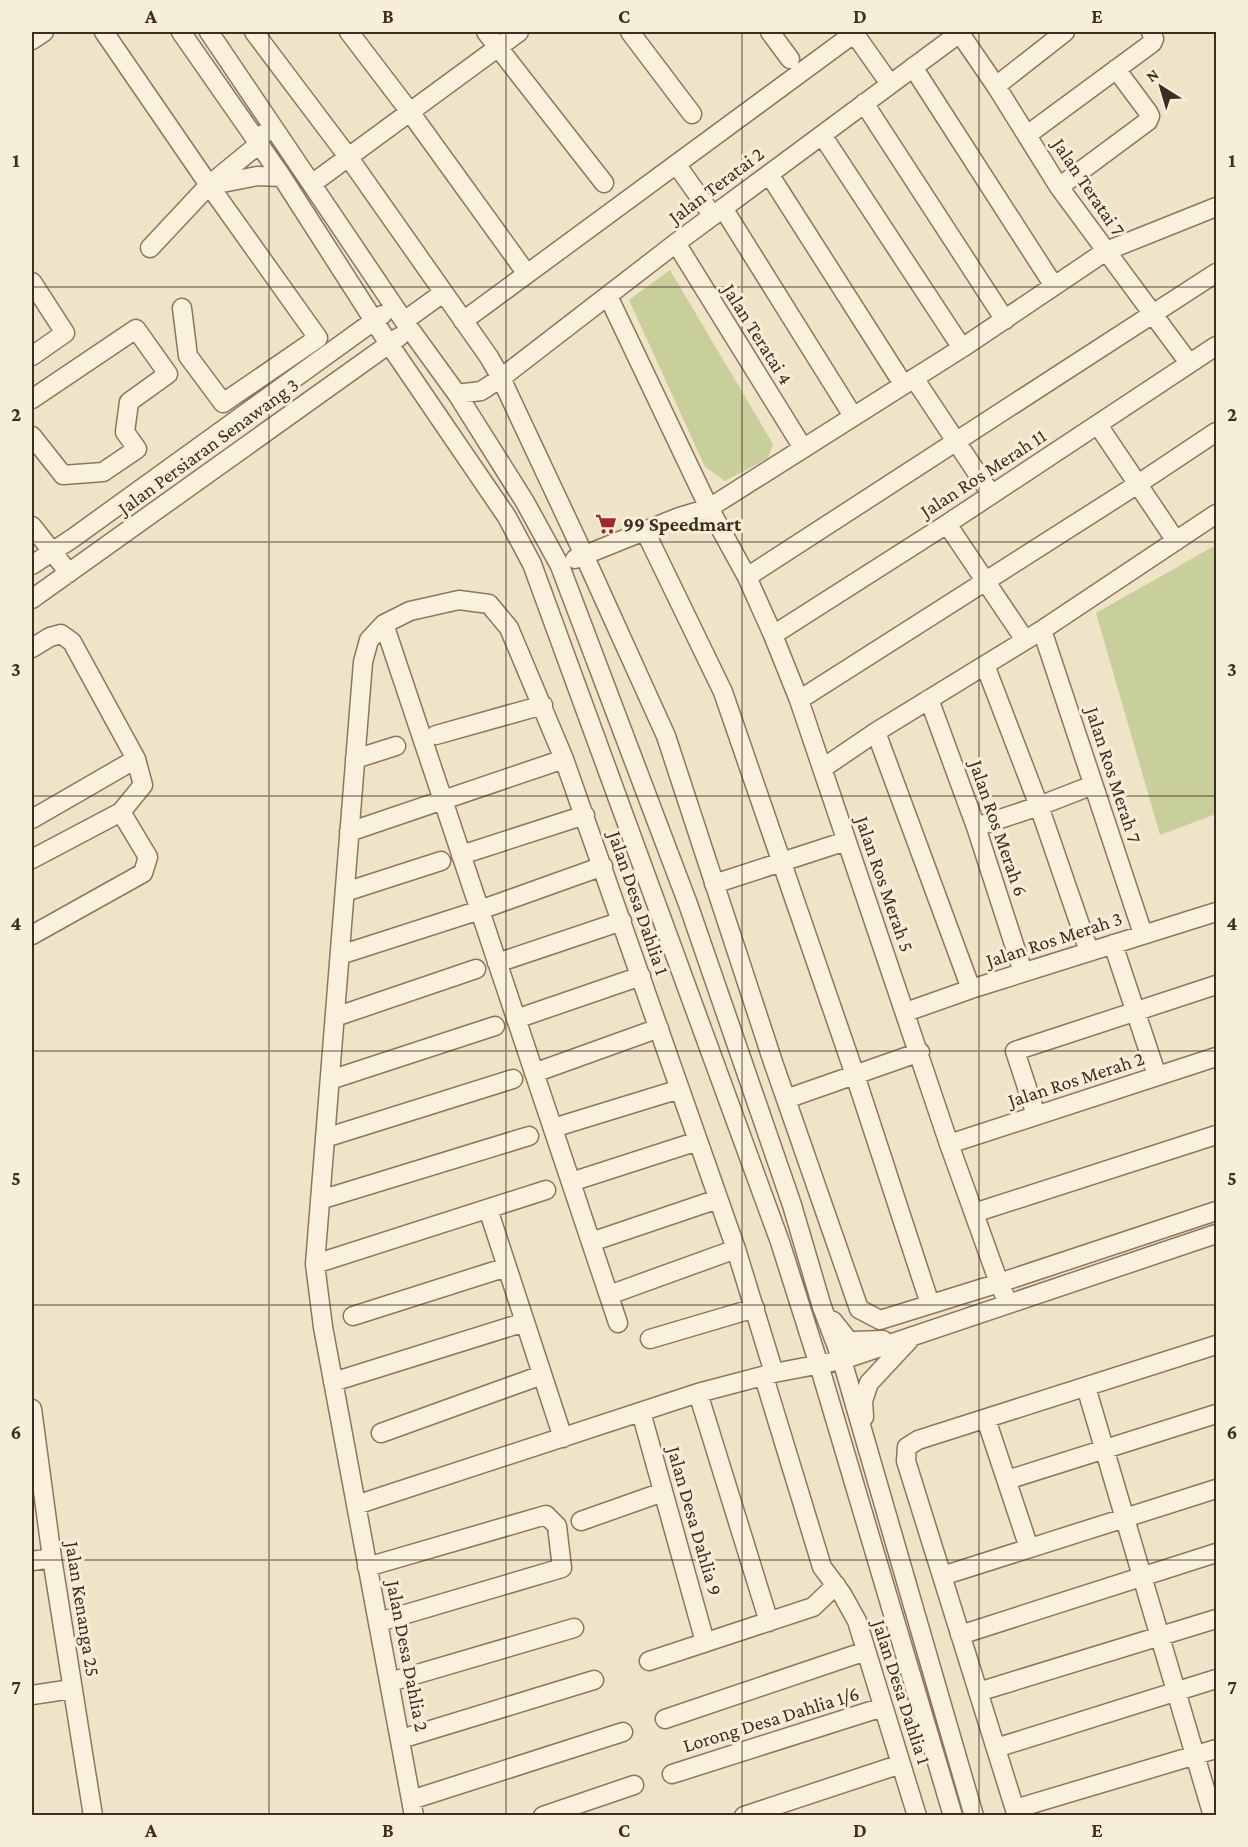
<svg xmlns="http://www.w3.org/2000/svg" width="1248" height="1847" viewBox="0 0 1248 1847" font-family="'Crimson Pro',serif">
	<style>
		.green { fill: #c9cf9b }
		.lines { fill: none; stroke-linecap: round; stroke-linejoin: round }
		.minor-casing { stroke: #8d765c; stroke-width: 21 }
		.minor { stroke: #faf1dc; stroke-width: 18 }
		.grid { fill: none; stroke: #3d2e20; stroke-width: 1.5; stroke-opacity: 0.55 }
		.labels { text-anchor: middle; stroke-width: 6; stroke-linejoin: round; paint-order: stroke }
		.street-label { font-size: 20px; fill: #3d2e20; stroke: #f7eed8 }
		.poi-label { font-size: 20px; font-weight: bold; fill: #3d2e20; stroke: #f7eed8; text-anchor: start }
		.neatline { fill: none; stroke: #3d2e20; stroke-width: 2 }
		.grid-label { font-size: 20px; text-anchor: middle; font-weight: bold; fill: #3d2e20 }
	</style>
	<rect width="100%" height="100%" fill="#f0e4c8"/>
	<path class="green" d="M670 270 773 444 768 458 725 481 705 467 629 300Z
		M1216 545V814L1160 835 1096 613Z"/>
	<g class="lines">
		<defs>
			<path id="minor" d="M104 32 209 185 318 338 223 403 188 356 182 308
				M181 32 282 177 389 344 507 517 532 564 780 1242 819 1365 953 1816
				M209 32 404 321 457 394 525 502 560 566 688 904 792 1205 822 1307 842 1360 974 1816
				M254 32 349 158 489 357 501 378 584 555 666 736 773 1062 859 1309 880 1320 999 1283 1008 1303
				M349 32 410 112 527 274
				M486 32 604 183
				M630 32 692 114
				M770 32 790 59
				M959 32 996 86 1059 187 1189 363
				M854 33 890 84
				M32 40 44 32
				M913 67 1054 286
				M996 86 1065 32
				M864 103 1005 320
				M822 135 962 348
				M1027 135 1152 43 1154 39 1151 32
				M676 164 713 216
				M769 174 903 384
				M313 183 519 32
				M217 184 257 176 282 177
				M1059 187 1148 121 1150 116 1148 112 1116 69
				M723 208 853 416
				M676 243 803 448
				M150 248 209 185 259 144 263 134
				M32 282 65 333 32 356
				M608 296 709 508 747 577 773 635 799 700 949 1144 999 1283 1216 1211
				M404 321 443 293
				M463 321 856 32
				M914 378 991 494
				M457 394 481 391 501 378 676 243 961 32
				M32 399 136 329 168 374 129 402 125 432 137 449 103 472 63 475 32 436
				M1098 425 1176 541
				M947 524 1025 640
				M32 526 69 573
				M645 531 723 692 855 1075 930 1304
				M575 559 679 517 709 508 962 348 1106 251 1216 207
				M32 565 73 538 382 315
				M747 577 1216 273
				M32 599 399 337
				M384 624 618 1323
				M1042 630 1143 934
				M773 635 947 524 1216 346
				M32 648 50 637 61 634 72 642 136 759 143 785 121 812 32 859
				M985 665 1039 806 1089 951
				M929 699 976 827 1023 972
				M799 700 1138 484 1216 432
				M876 732 971 989
				M436 735 543 705
				M355 759 396 746
				M823 768 876 732 1042 630 1216 514
				M32 819 136 759
				M976 827 1039 806 1093 785
				M349 832 564 759
				M461 855 585 815
				M714 884 846 841
				M345 892 441 861
				M32 935 143 873 148 857 121 812
				M1113 944 1157 1076
				M340 955 480 910 603 866
				M497 963 622 921
				M906 1012 971 989 1216 912
				M335 1017 476 969
				M516 1019 641 976
				M534 1073 659 1028
				M330 1080 495 1026
				M786 1099 920 1052
				M1036 1115 1015 1051 1216 985
				M553 1128 680 1089
				M325 1138 513 1079
				M949 1144 1216 1057
				M571 1182 698 1141
				M320 1200 529 1136
				M488 1209 563 1438
				M974 1213 1216 1135
				M591 1242 718 1199
				M315 1264 546 1190
				M609 1295 736 1249
				M353 1316 507 1267
				M833 1321 848 1340 854 1341 883 1340
				M650 1339 755 1308
				M764 1377 822 1567 842 1594 857 1621 917 1816
				M333 1382 525 1322
				M1086 1387 1213 1816
				M698 1393 769 1622
				M32 1409 52 1558 93 1816
				M641 1412 705 1642
				M864 1417 863 1401 869 1383 910 1339
				M986 1419 1029 1548
				M381 1433 542 1375
				M1007 1480 1216 1414
				M356 1505 698 1393 774 1373 842 1360 1216 1234
				M581 1521 663 1492
				M32 1561 52 1558
				M367 1567 546 1515 557 1526 562 1568 379 1622
				M942 1576 1216 1489
				M960 1635 1216 1553
				M649 1661 813 1607 836 1585
				M390 1682 574 1628
				M978 1692 1216 1619
				M32 1695 72 1689
				M665 1719 866 1651
				M401 1739 594 1680
				M996 1748 1216 1679
				M672 1774 883 1707
				M411 1800 623 1732
				M1015 1809 1216 1749
				M414 1816 323 1327 315 1264 363 662 369 640 384 624 410 611 459 600 489 604 509 628 564 759 736 1249 774 1373
				M543 1816 634 1785
				M744 1816 901 1764
				M1017 1816 906 1461 907 1447 918 1440 1216 1345"/>
		</defs>
		<use href="#minor" class="minor-casing"/>
		<use href="#minor" class="minor"/>
	</g>
	<path class="grid" d="M269 32V1816M506 32V1816M742 32V1816M979 32V1816M32 287H1216M32 542H1216M32 796H1216M32 1051H1216M32 1305H1216M32 1560H1216"/>
	<defs>
		<symbol id="supermarket-bare" viewBox="-9 -9 18 18"><path d="M-6-5.5h2.5l.6 2H6L4.5 2H-2.5L-4.4-4H-6ZM-1.5 3.2a1.3 1.3 0 1 0 .1 0ZM3 3.2a1.3 1.3 0 1 0 .1 0Z" fill="#9e2a2b" stroke="#f7eed8" stroke-width="2.5" paint-order="stroke"/></symbol>
	</defs>
	<g fill-rule="evenodd">
		<use href="#supermarket-bare" x="591" y="509" width="30" height="30"/>
	</g>
	<g class="labels">
		<g class="street-label">
			<text transform="translate(716 185) rotate(-37)" y="7">Jalan Teratai 2</text>
			<text transform="translate(1089 187) rotate(56)" y="7">Jalan Teratai 7</text>
			<text transform="translate(758 334) rotate(58)" y="7">Jalan Teratai 4</text>
			<text transform="translate(208 446) rotate(-36)" y="7">Jalan Persiaran Senawang 3</text>
			<text transform="translate(983 473) rotate(-33)" y="7">Jalan Ros Merah 11</text>
			<text transform="translate(1114 775) rotate(72)" y="7">Jalan Ros Merah 7</text>
			<text transform="translate(999 828) rotate(71)" y="7">Jalan Ros Merah 6</text>
			<text transform="translate(885 884) rotate(71)" y="7">Jalan Ros Merah 5</text>
			<text transform="translate(639 903) rotate(71)" y="7">Jalan Desa Dahlia 1</text>
			<text transform="translate(1054 939) rotate(-18)" y="7">Jalan Ros Merah 3</text>
			<text transform="translate(1076 1079) rotate(-18)" y="7">Jalan Ros Merah 2</text>
			<text transform="translate(695 1521) rotate(74)" y="7">Jalan Desa Dahlia 9</text>
			<text transform="translate(83 1609) rotate(81)" y="7">Jalan Kenanga 25</text>
			<text transform="translate(408 1656) rotate(79)" y="7">Jalan Desa Dahlia 2</text>
			<text transform="translate(902 1692) rotate(72)" y="7">Jalan Desa Dahlia 1</text>
			<text transform="translate(771 1719) rotate(-17)" y="7">Lorong Desa Dahlia 1/6</text>
		</g>
		<g class="poi-label">
			<text x="623" y="531">99 Speedmart</text>
		</g>
	</g>
	<rect width="1248" height="1847" fill="none" stroke="#f7eed8" stroke-width="66"/>
	<g transform="translate(1161 87) rotate(323)" stroke="#f7eed8" stroke-width="4.5" paint-order="stroke">
	<path d="M0-4.5L10 22L0 15L-10 22Z" fill="#3d2e20"/>
	<text y="-9" font-size="16" font-weight="bold" text-anchor="middle" fill="#3d2e20">N</text>
	</g>
	<rect x="33" y="33" width="1182" height="1781" class="neatline"/>
	<g class="grid-label">
		<text x="151" y="23">A</text>
		<text x="388" y="23">B</text>
		<text x="624" y="23">C</text>
		<text x="860" y="23">D</text>
		<text x="1097" y="23">E</text>
		<text x="16" y="167">1</text>
		<text x="1232" y="167">1</text>
		<text x="16" y="421">2</text>
		<text x="1232" y="421">2</text>
		<text x="16" y="676">3</text>
		<text x="1232" y="676">3</text>
		<text x="16" y="930">4</text>
		<text x="1232" y="930">4</text>
		<text x="16" y="1185">5</text>
		<text x="1232" y="1185">5</text>
		<text x="16" y="1439">6</text>
		<text x="1232" y="1439">6</text>
		<text x="16" y="1694">7</text>
		<text x="1232" y="1694">7</text>
		<text x="151" y="1837">A</text>
		<text x="388" y="1837">B</text>
		<text x="624" y="1837">C</text>
		<text x="860" y="1837">D</text>
		<text x="1097" y="1837">E</text>
	</g>
</svg>
